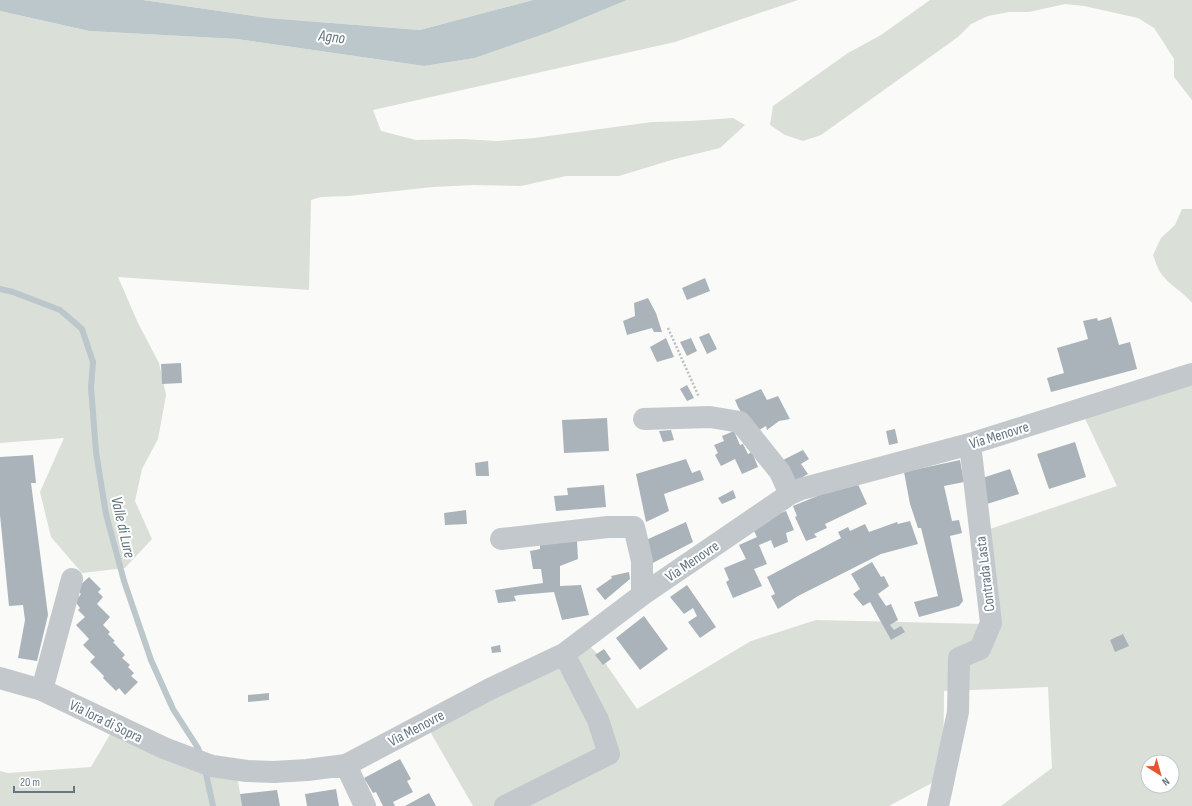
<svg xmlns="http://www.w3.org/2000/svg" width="1192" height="806" viewBox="0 0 1192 806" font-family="'Sofia Sans Condensed',sans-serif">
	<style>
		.green { fill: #dadfd7; fill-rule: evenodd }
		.water { fill: #bbc7cb }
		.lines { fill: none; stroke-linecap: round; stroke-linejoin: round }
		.stream { stroke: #bbc7cb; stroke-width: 6 }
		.building { fill: #aab3b9 }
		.path { stroke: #bbbfc2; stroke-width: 2.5; stroke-dasharray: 2 2; stroke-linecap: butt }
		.minor { stroke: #c3c8cc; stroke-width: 22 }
		.labels { text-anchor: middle; stroke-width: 4; stroke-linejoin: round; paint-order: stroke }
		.street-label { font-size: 15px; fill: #657683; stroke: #fff }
		.water-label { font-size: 16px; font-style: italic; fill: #60757c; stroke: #fff }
	</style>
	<rect width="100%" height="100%" fill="#fafaf8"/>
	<path class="green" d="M143 0H533L420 30 268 18Z
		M627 0H798L675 42 373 110 381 131 416 140 462 139 497 141 534 138 652 122 691 121 733 118 745 125 720 148 675 159 619 176H566L521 186 473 185 433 187 349 196 321 197 311 200 309 290 118 277 138 323 159 363 166 395 158 439 142 469 135 501 152 539 125 568 82 573 51 537 40 492 64 438 0 443V11L89 31 237 39 424 66 475 58 550 32Z
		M930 0H1192V100L1174 77V59L1164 43 1154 28 1138 18 1084 6 1065 4 1029 12H1009L988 16 971 24 958 37 821 135 803 141 785 135 770 125 773 106 848 53 881 35Z
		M1182 209H1192V303C1183 291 1168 285 1160 272 1157 267 1155 260 1153 255L1161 238 1175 225Z
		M1192 374V806H1001L1052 768 1048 687 944 691 943 777 889 806H473L428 728 583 640 601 657 637 709 751 641 816 620 985 624 987 530 1117 486 1079 406ZM1148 762H1172V786H1148Z
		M115 726 237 775 242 806H0V771L8 773 91 767Z"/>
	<path class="water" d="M0 0H143L268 18 420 30 533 0H627L550 32 475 58 424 66 237 39 89 31 0 11Z"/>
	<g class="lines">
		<path class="stream" d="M0 289 13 292 60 310 82 329 93 362 91 387 96 452 106 514 124 581 151 660 173 709 198 748 201 756
			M205 769 213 806"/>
	</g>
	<path class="building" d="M705 278 710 291 687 300 682 288Z
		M648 298 656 313 662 332H654L652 328 627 335 623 321 635 316 634 303Z
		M1111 317 1119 345 1130 342 1137 369 1051 392 1047 378 1064 373 1057 348 1088 339 1083 321 1097 318 1098 321Z
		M709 333 717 349 707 354 699 337Z
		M666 338 674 357 657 362 650 347Z
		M691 338 697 351 687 356 680 342Z
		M181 363 182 383 162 384 161 364Z
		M687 385 694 398 687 401 680 389Z
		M761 389 767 400 778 396 790 419 779 421 767 430 766 426 754 433 738 407 735 400Z
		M607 418 609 451 564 453 562 420Z
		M895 429 898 443 889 445 886 431Z
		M671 430 674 440 663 442 659 431Z
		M734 431 740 445 743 444 748 454 752 452 758 467 742 474 735 459 721 466 715 455 718 453 714 445 724 441 722 436Z
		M1075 442 1086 477 1049 489 1037 454Z
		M803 450 809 459 801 464 808 474 794 482 781 461Z
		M33 455 36 483H31L48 615 37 661 18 658 25 620 23 605 9 606 0 515V457Z
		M686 459 692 473 700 470 704 480 664 494 669 511 646 522 636 474Z
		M960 460 964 482 944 486 952 521 959 520 962 533 950 536 963 601 959 606 919 617 914 602 938 596 921 528H918L910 504 904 472Z
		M488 461 489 476H476L475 463Z
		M1010 469 1019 494 987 504 979 479Z
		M856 480 867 504 825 524 827 528 814 534 817 537 806 541 795 517 797 516 793 506Z
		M604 485 606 507 556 511 554 496 568 495 567 488Z
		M733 490 736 498 722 504 718 498Z
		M466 510 467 524 445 525 444 513Z
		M786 511 794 530 786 533 788 542 774 548 771 540 759 545 767 564 754 569 762 586 733 598 726 582 729 580 724 568 746 559 739 545 757 537 751 525Z
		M910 521 918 544 881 554 798 596 778 609 771 596 775 594 767 577 841 538 838 532 848 527 850 531 865 524 869 532 897 522 898 524Z
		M686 522 693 542 647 566 646 540Z
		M577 541 578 559 560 566V586L581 585 589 615 562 620 554 592 519 595 514 596 516 601 498 603 495 590 543 583 541 569H533L530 551 540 549V545Z
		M872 562 881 577 884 576 889 586 878 594 886 606 891 604 898 620 890 625 894 630 901 626 905 632 891 640 870 602 863 606 853 594 860 589 851 574Z
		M629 572 630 579 605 600 596 589 612 578 611 576Z
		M89 577 101 589 98 592 103 597 97 604 110 617 103 625 110 632 108 634 115 641 113 642 125 655 122 658 130 665 128 667 134 673 131 676 138 682 125 695 119 688 116 691 103 678 104 676 90 662 95 657 83 645 89 639 76 625 85 617 78 610 80 608 77 604 76 600 81 594 76 589Z
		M687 585 716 627 700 638 688 622 697 616 693 608 684 614 670 597Z
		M644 616 668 649 640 670 616 638Z
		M1123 634 1129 646 1115 652 1110 640Z
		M500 645 501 652 492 653 491 647Z
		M604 649 611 659 603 665 595 655Z
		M269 693V700L248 702V695Z
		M400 759 411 779 407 781 413 792 393 802 395 806H383L376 792 373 793 364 778Z
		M336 789 339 806H307L305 794Z
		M277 790 280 806H242L240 794Z
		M429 793 436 806H405Z"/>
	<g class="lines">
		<path class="path" d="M668 328 699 397"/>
		<path class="minor" d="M644 419 710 417 740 422 780 472 790 494
			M501 539 608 527H634L642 561V595
			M0 678 42 690 164 748 212 766 247 771 274 772 307 770 346 765 490 689 564 654 642 595 790 494 801 489 970 444 1192 374
			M42 690 72 579
			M346 765 365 806
			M505 806 609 754 598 720 564 654
			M938 806 958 712 959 658 980 649 991 623 970 444"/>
	</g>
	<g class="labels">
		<g class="street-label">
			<text transform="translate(999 435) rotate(-17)" y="5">Via Menovre</text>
			<text transform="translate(692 561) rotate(-34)" y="5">Via Menovre</text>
			<text transform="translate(985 574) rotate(-97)" y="5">Contrada Lasta</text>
			<text transform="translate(106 721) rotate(26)" y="5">Via lora di Sopra</text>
			<text transform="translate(416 728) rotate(-28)" y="5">Via Menovre</text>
		</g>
		<g class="water-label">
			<text transform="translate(332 36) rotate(6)" y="6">Agno</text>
			<text transform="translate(124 527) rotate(77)" y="6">Valle di Lure</text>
		</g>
	</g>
	<g transform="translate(1160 774) rotate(143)"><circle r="19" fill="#ffffff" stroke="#c1c8cd"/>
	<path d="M0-3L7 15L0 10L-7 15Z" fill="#e4572e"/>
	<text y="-6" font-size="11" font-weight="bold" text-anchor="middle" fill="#657683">N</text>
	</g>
	<path d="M14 786v6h60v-6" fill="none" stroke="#657683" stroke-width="2"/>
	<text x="20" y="786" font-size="12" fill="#657683" stroke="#ffffff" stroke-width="3" paint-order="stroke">20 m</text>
</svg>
